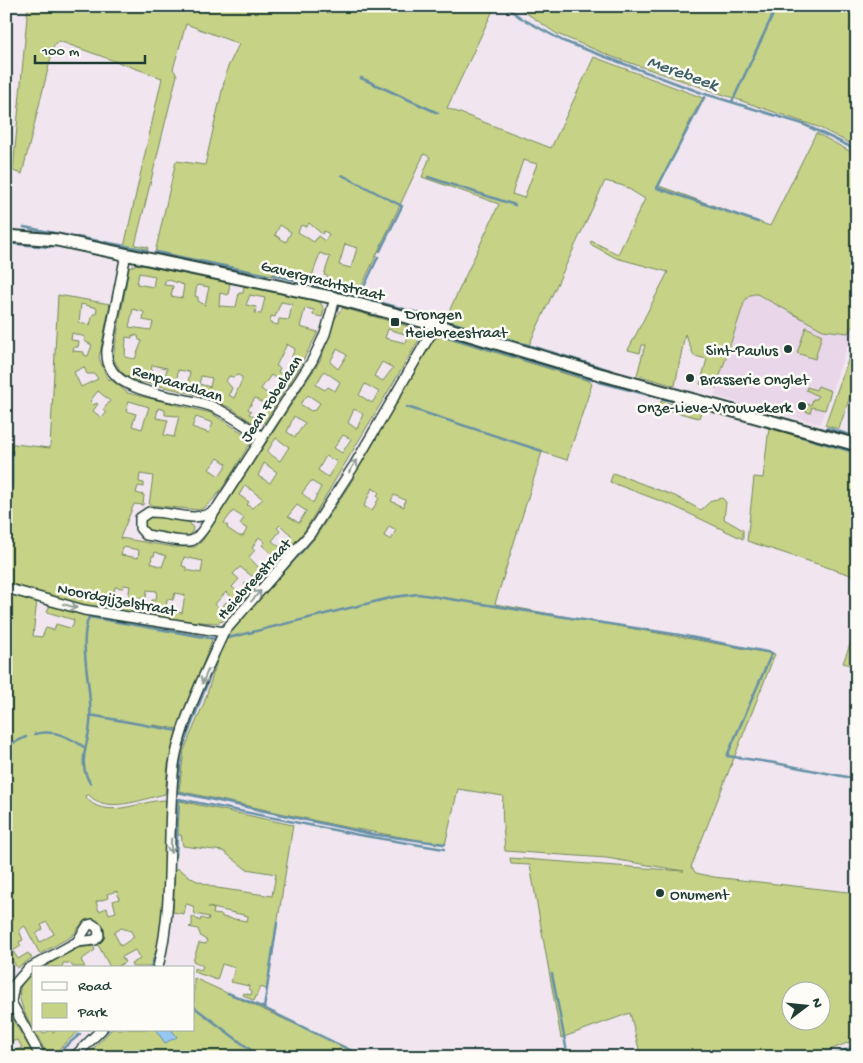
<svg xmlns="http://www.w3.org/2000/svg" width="863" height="1063" viewBox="0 0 863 1063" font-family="'Gochi Hand',sans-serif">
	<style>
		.built { fill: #e9d6e9 }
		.green { fill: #c6d286; stroke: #72885d; fill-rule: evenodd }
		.water { fill: #95c7f2; stroke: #6690a6 }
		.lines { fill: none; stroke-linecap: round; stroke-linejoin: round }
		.stream { stroke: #6690a6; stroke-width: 2.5 }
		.street-casing { stroke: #1f3d34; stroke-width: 12 }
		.secondary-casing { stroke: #1f3d34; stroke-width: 15 }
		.street { stroke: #fdfcf7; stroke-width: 9 }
		.secondary { stroke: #fdfcf7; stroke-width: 11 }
		.oneway { stroke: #8e9c96 }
		.poi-dot { fill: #1f3d34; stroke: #fdfcf7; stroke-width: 2 }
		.labels { text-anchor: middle; stroke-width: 5; stroke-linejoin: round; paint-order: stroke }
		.street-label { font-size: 16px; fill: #1f3d34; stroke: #fdfcf7 }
		.poi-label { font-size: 16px; fill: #1f3d34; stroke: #fdfcf7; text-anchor: start }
		.water-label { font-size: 18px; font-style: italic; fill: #3c6064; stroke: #fdfcf7 }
	</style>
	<rect width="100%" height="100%" fill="#f1e6ef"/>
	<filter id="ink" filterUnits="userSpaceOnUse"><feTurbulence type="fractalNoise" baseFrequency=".02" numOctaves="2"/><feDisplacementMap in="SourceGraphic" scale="10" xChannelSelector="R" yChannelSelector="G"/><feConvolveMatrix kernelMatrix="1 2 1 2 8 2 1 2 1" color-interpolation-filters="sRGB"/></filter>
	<g filter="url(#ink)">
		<path class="built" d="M752 294H757L823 330 843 333 854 327 820 424 714 396 744 303 747 297Z"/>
		<path class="green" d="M28 6H495L447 108 551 148 594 57 703 98 694 113 659 186 770 226 816 133 857 155V321L848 333 823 330 757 294C750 294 747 296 744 303L716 388 700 384 707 359 694 356 685 334 675 386 637 375 645 345H642L640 353 628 350 668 272 616 258 590 244 591 241 618 254 645 199 624 186 605 181 529 345 445 320 499 204 422 177 430 157 424 154 358 294 237 268 155 253 176 161 205 165 227 69 239 44 186 24 173 69 177 75 135 245 148 247 147 252 124 247 162 78 59 41 54 45 22 174 13 171ZM523 160 537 164 524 198 512 194ZM309 223 322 234 324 231 329 234 325 241 318 236 314 242 298 232 301 225 306 227ZM280 225 291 232 286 242 275 235ZM345 244 357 248 351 268 339 265ZM320 253 330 257 324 275 332 278 329 285 311 279Z
			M516 6H857V147L818 127 613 57 557 34Z
			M137 264 230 283 228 295 220 293 219 306 236 307 239 293H243L244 286 320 302 324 309 322 317 313 315 314 310 305 308 300 327 318 332 298 370 264 423 256 425 231 408 214 401 191 393 133 380 121 372 113 358 129 268ZM139 273 155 276 153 287 137 284ZM166 279 184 285 182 298 171 296 173 286 164 285ZM197 285 209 287 205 305 198 301V297L195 296ZM250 295 265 298 261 314 255 313 256 307 246 305ZM281 302 292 304 289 320 279 319 278 325 270 323 271 316 275 317ZM133 309 144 312 143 320 153 322 151 330 129 327ZM132 335 138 336 139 340 142 341 135 359 125 357 126 337 132 338ZM287 344 295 349 288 365 290 367 284 376 278 372 280 368 276 366ZM152 365 167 368 165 378 151 375ZM178 370 190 372 188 383 177 380ZM238 375 242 377V380L234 398 229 395 232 388 226 381 229 376 233 377ZM271 375 281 382 271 396 261 389ZM201 376 212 378 210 387 199 384ZM255 398 265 405 260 416 257 415 255 417 249 414 251 411 248 409Z
			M58 295 110 304 99 358 108 380 110 379 128 393 211 413 248 436 250 444C238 461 218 503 199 510L149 505 153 476 140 474 139 482 144 483V487L138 486 136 493 144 495 143 505 134 504 120 538 174 547H195L202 541 319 362C327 347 332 316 343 308L411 327 419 340 304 532 225 620 217 623 185 621 80 606 6 583V443L50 448ZM81 304 97 308 96 314H93L90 325 79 323ZM388 329 408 335 406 343 385 338ZM72 333 85 337 84 341 92 345 88 356 84 355V352L73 351 74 347H78L79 341 71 340ZM337 349 347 355 338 369 330 362ZM382 362 393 368 383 381 374 376ZM84 367 87 374H95L98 379 81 387 74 372ZM324 371 340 382 335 391 328 387 325 390 316 385ZM365 384 379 392 372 403 359 395ZM98 391 110 401 103 410 106 413 102 418 93 411 98 404 96 403 94 405 90 401ZM308 395 320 403 315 410 311 411 300 404ZM129 401 149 407 142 429 132 426 136 414 126 411ZM158 408 165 410V415L179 416 174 437 164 435 168 420 156 418ZM354 409 363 414 357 429 348 423ZM294 416 305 423 295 437 287 432ZM196 417 213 423 209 433 192 427ZM343 435 351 439 342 453 334 448ZM276 438 289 447 280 461 267 452ZM326 456 337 462 328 477 318 470ZM218 458 227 464 219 476 209 469ZM264 463 277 472 270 483 258 476ZM311 481 321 487 313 503 302 493ZM245 485 263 499 252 508 247 505 249 502 239 495ZM297 505 306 511 299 523 288 516ZM233 511 244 518 240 524 247 529 243 536H239L227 528 228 526 224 523ZM280 525 291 535 280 547 272 541 280 531 277 528ZM259 537 265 542 262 545 273 555 259 568 249 557 255 550 252 548ZM123 547 139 550 138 558 121 555ZM155 552 166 556 162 567 151 563 152 556H154ZM184 557 203 561 201 573 186 570V567L182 566ZM240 567 253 577 244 584 246 586 239 593 232 587 239 579 233 574ZM124 585 130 586 127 606 121 605V600L113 598 115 587 123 588ZM147 590 157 591 156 600H152L151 610 138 607 140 598H146ZM226 592 232 597 230 600 231 601 229 604 226 602 220 609 215 604ZM175 593 185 595 182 613 166 610 167 599 173 600Z
			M806 327 822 335 815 359 797 353Z
			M857 335V375L839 429 825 425Z
			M442 336 589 381 592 384 567 460 542 452 495 604 775 654 691 867 696 873 714 877 848 892 857 895V1039L813 1057H641L630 1013 561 1038 530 865 511 864 510 858 684 871 606 858 505 851C504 832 501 814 503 796L458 789 445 845 340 826 179 791 184 750 204 703 224 639 248 610 315 538 355 476 352 473 414 368 434 339ZM372 488 379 492 377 496 379 498 372 511 364 506ZM394 495 405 500 404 507 391 501ZM389 526 396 530 391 540 384 536ZM790 990H820V1020H790Z
			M818 386 831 391 825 410 812 407 810 413 805 411 807 404 811 405 813 399H817L818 396 806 390 807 387 816 390Z
			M661 401 701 412 699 418 659 408Z
			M769 428 857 453V577L747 541 754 477 763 478Z
			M613 473 675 496 701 510 712 500 722 498 726 502 724 519 743 530V539L671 505 610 482Z
			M153 516 189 522 193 528 191 534C181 543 154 535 143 529L145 517Z
			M6 594 37 600 33 636 42 637 46 628 54 630 56 624 70 628 73 626 74 620 47 612 51 603 89 616 209 637 212 640 179 729 153 725 178 731 168 764 165 794C142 799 106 815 88 794L85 796C103 822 141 800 166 800 165 830 167 949 149 967H133L131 964 140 959 135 950 122 957 125 962 117 967H110L98 945C108 936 106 926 94 919L84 921 72 936 40 954 25 926 19 930 23 940 19 942 21 946 13 951 18 959 28 953 32 958 17 968 6 950ZM117 891 119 899 113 901 116 912 109 914 107 908 99 911 96 902 108 898 107 894ZM47 922 54 934 40 942 36 934 43 929 41 925ZM121 928 131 931 134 937 121 946 114 933Z
			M857 626V667L843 663Z
			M180 801 293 825 267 989 260 987 254 1001 243 995 244 993 251 995 252 991 249 989V986L231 982 235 968 222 964 217 980 194 972V968L201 970 203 966 193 961 199 943 206 944 207 940 201 937 198 929 189 927 192 926V916L200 921 201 918 208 920 209 917 195 914 193 906 186 904 184 914 173 912 175 870 177 868 195 880 217 888 272 896 276 874 246 869 223 851 183 846 181 835H176V802ZM208 907 248 916V917L247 921 222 917V915L213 914 214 909Z
			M93 946 95 950 81 960 85 967H73L70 963H63L62 967H43L78 948Z
			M34 972V992L31 994 34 998V1029H40L43 1034 52 1029 53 1032 59 1029H81L50 1057C43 1049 39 1039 34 1030 23 1011 8 986 34 972Z
			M194 978 352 1050 350 1057H85L112 1029H194Z
			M6 1013 10 1015 35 1057H8L11 1055 10 1052 22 1048 18 1040 6 1043V1031L11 1028 6 1020Z"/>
		<path class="water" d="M155 1029H171L177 1037 165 1043Z"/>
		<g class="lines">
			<path class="stream" d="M505 6 521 18 563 41 702 93 803 124 857 150
				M361 78 438 113
				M706 94 657 188 758 222
				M732 102 777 6
				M342 175 402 206 380 251
				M428 177 515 205
				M24 227 70 236
				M77 237 147 250
				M6 243 50 247
				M156 252 268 275
				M273 275 360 295 378 257
				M368 299 464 326
				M469 327 610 370
				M446 336 592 380
				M599 382 706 410
				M407 407 542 451
				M827 428 857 437
				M799 436 857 453
				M6 446 12 451V488
				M336 503 344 489
				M254 604 306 547 328 515
				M225 638 244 616
				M224 639 394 597 418 594 680 635 772 653 727 756 775 763 857 779
				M219 652 182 749 177 792 371 834 445 844
				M90 715 178 731
				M35 734C54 729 69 737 84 747
				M6 746 26 737
				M90 783C77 762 88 746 90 724 94 692 77 646 89 617L216 639 210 651
				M176 856 179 799 359 835 444 849
				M151 967 157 950
				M552 974 568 1057
				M228 993 264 1008 277 923
				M194 1007 260 1057
				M266 1009 364 1057
				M95 1042 109 1029
				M53 1057 80 1034
				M829 1057 857 1046"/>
			<defs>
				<path id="street" d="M126 254 107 350C103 397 182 394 213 407 230 414 246 426 262 437
					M217 508C198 526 173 511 149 512L140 518V528L146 535C156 536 186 544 193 540 201 536 212 516 217 508L312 361 325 334 335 298
					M6 588 84 610 224 632
					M158 967C175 900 166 833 174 765 180 724 206 671 224 632L310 534 355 464 436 325
					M11 1002 41 1057
					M6 1004 11 1002 14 985 28 969 77 942 95 940 99 936 98 928 92 924 88 925 77 942
					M74 1057 102 1029"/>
				<path id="secondary" d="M6 236 57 240 335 298 436 325 596 373 857 445"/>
			</defs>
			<use href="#street" class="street-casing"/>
			<use href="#secondary" class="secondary-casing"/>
			<use href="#street" class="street"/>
			<use href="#secondary" class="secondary"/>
		</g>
		<defs><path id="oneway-shaft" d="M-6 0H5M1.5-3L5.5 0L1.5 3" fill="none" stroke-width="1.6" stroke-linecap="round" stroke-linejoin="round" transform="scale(1.25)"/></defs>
		<g class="oneway">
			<use href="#oneway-shaft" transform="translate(353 466) rotate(-58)"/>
			<use href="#oneway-shaft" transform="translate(256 596) rotate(-48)"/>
			<use href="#oneway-shaft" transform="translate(70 606) rotate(15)"/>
			<use href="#oneway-shaft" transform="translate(205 677) rotate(112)"/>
			<use href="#oneway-shaft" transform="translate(171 846) rotate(91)"/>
		</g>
	</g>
	<g class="poi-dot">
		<rect x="390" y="317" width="10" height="10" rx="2.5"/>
		<circle cx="788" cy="349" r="5"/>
		<circle cx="690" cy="378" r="5"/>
		<circle cx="802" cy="406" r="5"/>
		<circle cx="660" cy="893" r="5"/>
	</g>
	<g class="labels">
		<g class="street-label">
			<text transform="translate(323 279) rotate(14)" y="6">Gavergrachtstraat</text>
			<text transform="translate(178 382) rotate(17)" y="6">Renpaardlaan</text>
			<text transform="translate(270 398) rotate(-57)" y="6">Jean Fobelaan</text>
			<text transform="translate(253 578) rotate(-48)" y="6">Heiebreestraat</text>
			<text transform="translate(117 598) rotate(11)" y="6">Noordgijzelstraat</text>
		</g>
		<g class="poi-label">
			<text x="405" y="319">Drongen<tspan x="405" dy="18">Heiebreestraat</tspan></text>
			<text x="778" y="355" text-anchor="end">Sint-Paulus</text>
			<text x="700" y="384">Brasserie Onglet</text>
			<text x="792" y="412" text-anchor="end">Onze-Lieve-Vrouwekerk</text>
			<text x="670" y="899">Onument</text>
		</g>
		<g class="water-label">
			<text transform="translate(683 72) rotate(20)" y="6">Merebeek</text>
		</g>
	</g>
	<rect width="863" height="1063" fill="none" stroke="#fdfcf7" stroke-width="25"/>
	<rect x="12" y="12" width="838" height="1038" fill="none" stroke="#1f3d34" stroke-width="2" filter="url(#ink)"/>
	<rect x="32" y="966" width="162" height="65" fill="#fdfcf7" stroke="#a4b0a9"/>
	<rect x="42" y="982" width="25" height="8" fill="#fdfcf7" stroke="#a4b0a9"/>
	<text x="78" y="990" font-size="15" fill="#1f3d34">Road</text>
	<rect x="42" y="1003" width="25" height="15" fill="#c6d286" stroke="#a4b0a9"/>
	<text x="78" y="1016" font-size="15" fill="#1f3d34">Park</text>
	<g transform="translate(806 1006) rotate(74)"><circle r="24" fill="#fdfcf7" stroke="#a4b0a9"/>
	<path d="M0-4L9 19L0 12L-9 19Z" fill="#1f3d34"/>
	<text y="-8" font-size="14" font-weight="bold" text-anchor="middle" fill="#1f3d34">N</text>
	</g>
	<path d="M35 55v8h110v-8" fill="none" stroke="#1f3d34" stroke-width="2.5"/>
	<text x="42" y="55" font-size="15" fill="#1f3d34" stroke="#fdfcf7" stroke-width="4" paint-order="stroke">100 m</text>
</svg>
